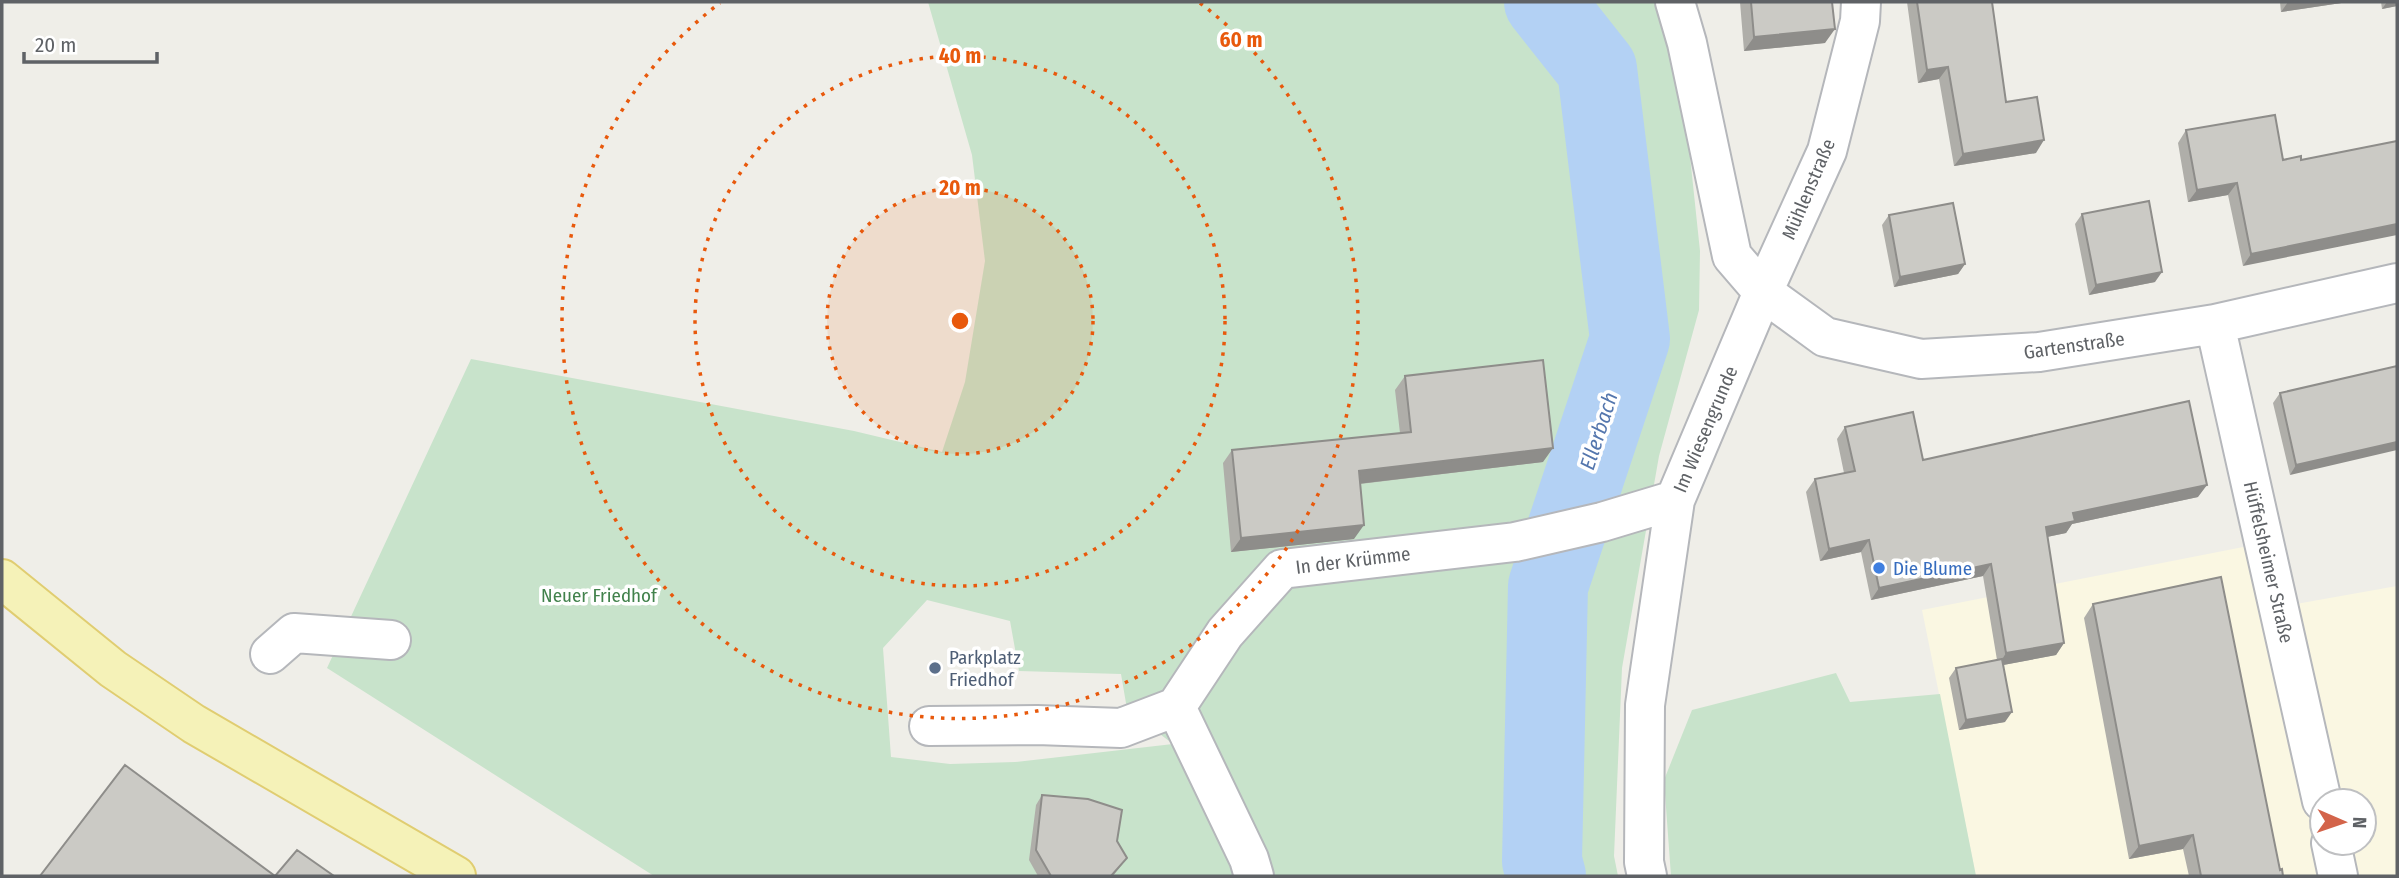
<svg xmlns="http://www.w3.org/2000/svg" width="2399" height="878" viewBox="0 0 2399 878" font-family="'Fira Sans Condensed',sans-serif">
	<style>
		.commercial { fill: #faf7e2; fill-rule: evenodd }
		.green { fill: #c8e3cb; fill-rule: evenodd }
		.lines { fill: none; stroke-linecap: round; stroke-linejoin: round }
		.river { stroke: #b3d1f4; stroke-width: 80 }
		.minor-casing { stroke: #b5b7bb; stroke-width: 42 }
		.major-casing { stroke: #e0cd71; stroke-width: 42 }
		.minor { stroke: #fff; stroke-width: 38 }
		.major { stroke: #f5f2b8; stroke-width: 38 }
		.wall { fill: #afaea9 }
		.shaded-wall { fill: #8e8d8a }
		.building { fill: #cbcac5; stroke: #8e8d8a; stroke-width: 2 }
		.ring { fill: none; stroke: #e8590c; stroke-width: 3.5; stroke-dasharray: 3.5 7 }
		.shop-dot { fill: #3f7fe0; stroke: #fff; stroke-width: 2.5 }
		.service-dot { fill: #5c6f8a; stroke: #fff; stroke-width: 2.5 }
		.labels { text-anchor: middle; stroke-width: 7; stroke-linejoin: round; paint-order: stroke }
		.street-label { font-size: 19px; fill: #5f6266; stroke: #fff }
		.shop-label { font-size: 19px; fill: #366cbe; stroke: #fff; text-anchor: start }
		.park-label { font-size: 19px; fill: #42824c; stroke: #fff }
		.service-label { font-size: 19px; fill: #4e5e75; stroke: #fff; text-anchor: start }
		.water-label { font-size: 21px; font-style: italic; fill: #5476ad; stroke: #fff }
		.centre { fill: #e8590c; stroke: #fff; stroke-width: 3.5 }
		.ring-label { font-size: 21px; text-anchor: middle; font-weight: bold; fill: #e8590c; stroke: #fff; stroke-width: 7; stroke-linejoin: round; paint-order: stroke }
	</style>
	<rect width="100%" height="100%" fill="#efeee8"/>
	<path class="commercial" d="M2284 539 2296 604 2397 586V876H1976L1922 610ZM2322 801H2364V843H2322Z"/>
	<path class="green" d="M928 2H1665L1689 147 1700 251 1699 310 1659 456 1622 668 1614 856 1618 876H654L327 668 471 359 854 431 942 452 965 382 985 261 972 155ZM927 600 1010 621 1019 671 1121 674 1127 709 1173 744 1015 762 950 764 891 757 883 648Z
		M1836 673 1850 702 1940 694 1976 876H1671L1664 780 1692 710Z"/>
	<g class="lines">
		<path class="river" d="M1544 2 1597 69 1630 339 1548 586 1542 861 1546 876"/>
		<defs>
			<path id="minor" d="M1861 2 1860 21 1827 151 1763 292 1825 337 1921 359 2039 352 2215 324 2397 283
				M2215 324 2322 801
				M270 654 294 633 391 640
				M1176 707 1249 859 1254 876
				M929 726 1037 725 1121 728 1176 707 1225 633 1282 569 1515 542 1602 522 1675 500
				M2331 843 2338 876
				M1647 876 1644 862 1645 705 1675 500 1763 292 1732 256 1687 43 1675 2"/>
			<path id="major" d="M2 579 113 669 194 724 456 876"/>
		</defs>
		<use href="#minor" class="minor-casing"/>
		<use href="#major" class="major-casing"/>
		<use href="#minor" class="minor"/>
		<use href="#major" class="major"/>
	</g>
	<path class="wall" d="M1740 2H1832L1825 43 1744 51Z
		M1907 2H1992L2006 102 2036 153 1954 166 1939 79 1918 83Z
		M2280 2H2348L2281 12Z
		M2381 2H2397V6L2382 9Z
		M2186 130 2283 160H2301L2397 141 2243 266 2228 195 2188 202 2178 143Z
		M2082 214 2155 282 2089 295 2075 224Z
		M1889 215 1965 264 1958 274 1894 287 1882 225Z
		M2397 366 2290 475 2273 403 2280 393Z
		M1405 376 1543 462 1360 484 1354 539 1231 552 1223 463 1232 450 1400 433 1395 390Z
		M1845 427 1923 460 2198 497 2072 524 2066 533 2047 537 2064 643 2056 655 2003 665 2005 722 1959 730 1949 678 1956 668 1997 660 1983 576 1871 600 1861 552 1820 561 1806 492 1815 479 1844 473 1837 439Z
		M2093 604 2280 870 2283 876H2189L2183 849 2129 859 2084 618Z
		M1042 795 1117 841 1127 858 1113 876H1038L1029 860 1036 805Z"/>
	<path class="shaded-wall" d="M2288 2H2348L2281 12Z
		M2387 2H2397V6L2382 9Z
		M1835 29 1825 43 1744 51 1754 37Z
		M1948 67 1939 79 1918 83 1927 70Z
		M2044 140 2036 153 1954 166 1963 154Z
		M2237 183 2228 195 2188 202 2197 190Z
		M2397 224V235L2243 266 2251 254Z
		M1965 264 1958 274 1894 287 1900 277Z
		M2162 272 2155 282 2089 295 2096 285Z
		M2397 442V450L2290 475 2296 465Z
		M1553 448 1543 462 1349 485 1359 471Z
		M2207 485 2198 497 2072 524 2066 533 2037 539 2046 527 2073 513Z
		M1364 525 1354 539 1231 552 1241 538Z
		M1869 540 1861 552 1820 561 1829 549Z
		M1991 564 1983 576 1871 600 1879 588Z
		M2064 643 2056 655 1998 666 2006 653Z
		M2012 712 2005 722 1959 730 1966 720Z
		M2193 835 2183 849 2129 859 2139 846Z"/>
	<path class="building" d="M1751 2H1832L1835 29 1754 37Z
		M1917 2H1992L2006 102 2037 97 2044 140 1963 154 1948 67 1927 70Z
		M2275 115 2283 160 2301 156V160L2397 141V224L2251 254 2237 183 2197 190 2186 130Z
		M2149 201 2162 272 2096 285 2082 214Z
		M1953 203 1965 264 1900 277 1889 215Z
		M1543 360 1553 448 1359 471 1364 525 1241 538 1232 450 1411 432 1405 376Z
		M2397 366V442L2296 465 2280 393Z
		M2189 401 2207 485 2073 513 2075 521 2046 527 2064 643 2006 653 1991 564 1879 588 1869 540 1829 549 1815 479 1855 471 1845 427 1913 412 1923 460Z
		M2221 577 2280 870 2282 869 2283 876H2201L2193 835 2139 846 2093 604Z
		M2002 659 2012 712 1966 720 1956 668Z
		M125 765 275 876H40Z
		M1042 795 1088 799 1122 810 1117 841 1127 858 1111 876H1051L1036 850Z
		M297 850 334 876H275Z"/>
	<circle cx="960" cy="321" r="133" fill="#e8590c" fill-opacity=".12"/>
	<g class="ring">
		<circle cx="960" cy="321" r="133"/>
		<circle cx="960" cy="321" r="265"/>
		<path d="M1200 3A398 398 0 1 1 720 3"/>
	</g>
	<circle class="shop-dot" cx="1879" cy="568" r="7"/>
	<circle class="service-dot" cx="935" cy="668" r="7"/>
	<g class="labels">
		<g class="street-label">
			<text transform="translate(1808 189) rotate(-67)" y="7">Mühlenstraße</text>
			<text transform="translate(2074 345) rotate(-8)" y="7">Gartenstraße</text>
			<text transform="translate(1705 429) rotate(-67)" y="7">Im Wiesengrunde</text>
			<text transform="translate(1353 560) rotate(-7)" y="7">In der Krümme</text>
			<text transform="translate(2269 562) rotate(77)" y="7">Hüffelsheimer Straße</text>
		</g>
		<g class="shop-label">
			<text x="1893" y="575">Die Blume</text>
		</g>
		<g class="park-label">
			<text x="599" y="602">Neuer Friedhof</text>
		</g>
		<g class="service-label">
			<text x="949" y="664">Parkplatz<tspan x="949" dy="22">Friedhof</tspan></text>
		</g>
		<g class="water-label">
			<text transform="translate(1599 431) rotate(-72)" y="7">Ellerbach</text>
		</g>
	</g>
	<circle cx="960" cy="321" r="10" class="centre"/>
	<g class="ring-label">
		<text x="1241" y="47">60 m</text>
		<text x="960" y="63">40 m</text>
		<text x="960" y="195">20 m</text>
	</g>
	<rect width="2399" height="878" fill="none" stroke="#5f6266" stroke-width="7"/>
	<g transform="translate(2343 822) rotate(92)"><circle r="33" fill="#ffffff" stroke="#bfc0c2" stroke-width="2"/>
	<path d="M0-5L12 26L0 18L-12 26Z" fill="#d3644a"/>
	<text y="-10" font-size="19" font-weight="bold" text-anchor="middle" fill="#5f6266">N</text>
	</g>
	<path d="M24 52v10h133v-10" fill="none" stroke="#5f6266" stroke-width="3.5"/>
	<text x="35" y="52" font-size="21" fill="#5f6266" stroke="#ffffff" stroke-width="5" paint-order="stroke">20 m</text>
</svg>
